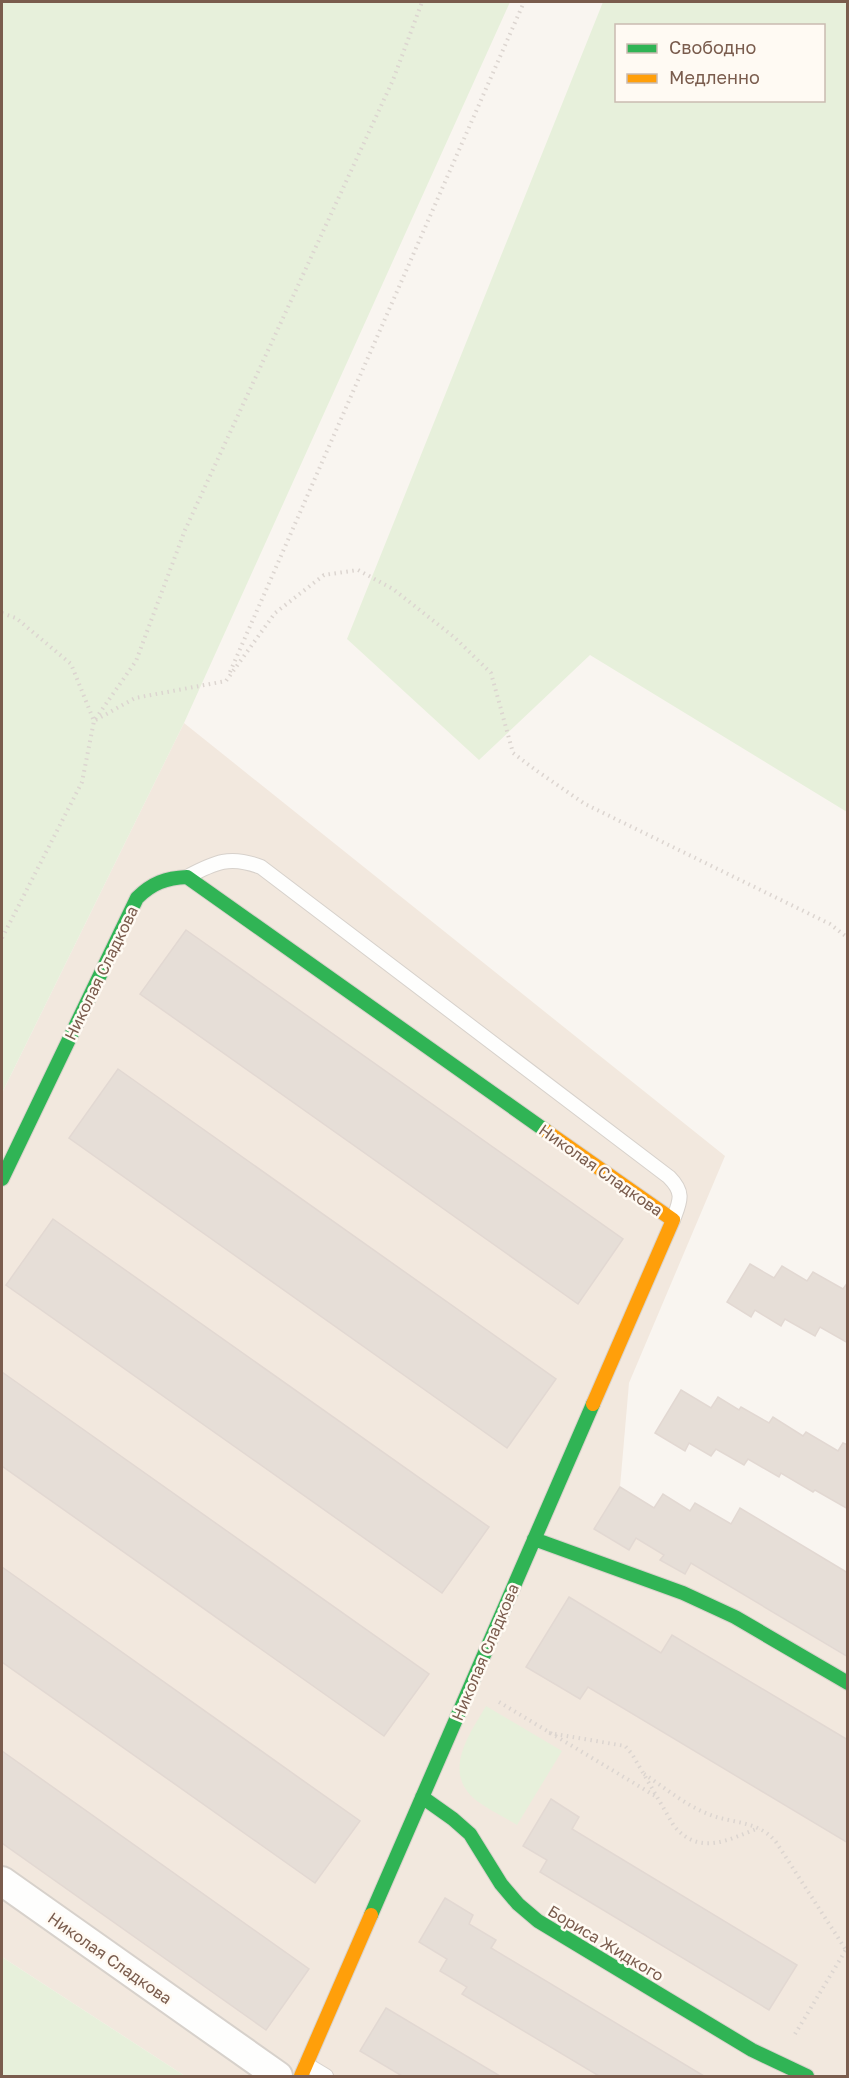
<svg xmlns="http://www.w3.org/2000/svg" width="849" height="2078" viewBox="0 0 849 2078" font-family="'Golos Text',sans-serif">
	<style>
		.residential { fill: #f2e8de }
		.green { fill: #e7f0db; fill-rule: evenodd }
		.building { fill: #e6ded7; stroke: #e2d8d2; stroke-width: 1.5 }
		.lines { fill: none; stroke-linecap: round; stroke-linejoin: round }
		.lane-casing { stroke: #d7d1cb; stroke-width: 16 }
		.street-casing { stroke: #d7d1cb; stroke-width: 32 }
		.fast-casing { stroke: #d9d2cb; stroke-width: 16 }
		.slow-casing { stroke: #d9d2cb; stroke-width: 16 }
		.path { stroke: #dcd5d0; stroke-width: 4; stroke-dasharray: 1.5 4.5; stroke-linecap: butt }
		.lane { stroke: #fefefd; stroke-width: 14 }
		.street { stroke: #fefefd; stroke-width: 28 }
		.fast { stroke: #30b455; stroke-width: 14 }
		.slow { stroke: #ff9f0a; stroke-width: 14 }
		.labels { text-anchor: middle; stroke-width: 5; stroke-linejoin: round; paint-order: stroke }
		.street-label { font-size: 16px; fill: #7a5c4d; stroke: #fffaf3 }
	</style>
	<rect width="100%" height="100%" fill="#f9f5f0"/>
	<path class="residential" d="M184 723 725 1156 629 1383 620 1487 595 1529 629 1550 636 1538 664 1555 661 1560 684 1574 691 1563 847 1657V2076H185L2 1957V1093Z"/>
	<path class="green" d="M2 2H510L184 723 2 1093Z
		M603 2H847V812L590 655 479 760 347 639ZM616 26H824V100H616Z
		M486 1706 562 1751 517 1825C504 1817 489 1810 477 1801 441 1773 469 1735 486 1706Z
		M2 1957 185 2076H2Z"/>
	<path class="building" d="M186 930 623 1239 578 1304 140 994Z
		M118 1069 556 1379 507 1448 69 1138Z
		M53 1219 489 1527 442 1593 6 1285Z
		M750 1264 774 1278 782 1266 807 1281 813 1272 843 1289 848 1282V1343L820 1327 815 1336 785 1319 781 1326 755 1310 751 1317 727 1302Z
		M2 1372 429 1674 384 1736 2 1466Z
		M681 1390 711 1408 718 1397 739 1410 741 1407 769 1423 773 1417 803 1436 806 1432 838 1451 843 1443 848 1445V1509L815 1490 813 1492 781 1473 779 1477 748 1459 744 1465 716 1449 711 1456 689 1443 685 1451 655 1433Z
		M620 1487 654 1508 663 1494 690 1511 695 1503 731 1524 740 1508 848 1573V1657L691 1563 685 1574 660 1560 664 1555 636 1538 629 1550 594 1529Z
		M2 1567 360 1821 315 1883 2 1662Z
		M569 1597 661 1653 672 1635 848 1740V1843L588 1687 580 1699 526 1667Z
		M2 1751 309 1969 266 2030 2 1843Z
		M551 1799 579 1817 572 1829 797 1965 769 2010 540 1872 547 1860 523 1846Z
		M445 1898 473 1915 469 1924 496 1940 491 1948 704 2076H599L462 1994 467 1987 440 1971 447 1959 419 1942Z
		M386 2008 500 2076H402L360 2051Z"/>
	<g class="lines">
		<defs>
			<path id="lane" d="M187 877C215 862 230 855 261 867L669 1177C685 1193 680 1201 673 1220
				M306 2064 326 2076"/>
			<path id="street" d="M2 1881 278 2076"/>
			<path id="fast" d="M2 1179 137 898C152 883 166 878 187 877L546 1131
				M534 1539 683 1593 735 1617 848 1683
				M422 1797 453 1819 470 1834 501 1884 518 1904 538 1921 752 2050 807 2076
				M371 1915 593 1404"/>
			<path id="slow" d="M546 1131 673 1220 593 1404
				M301 2076 371 1915"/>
		</defs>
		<use href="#lane" class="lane-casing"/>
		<use href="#street" class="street-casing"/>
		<use href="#fast" class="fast-casing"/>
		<use href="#slow" class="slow-casing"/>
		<path class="path" d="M2 613 16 618 71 664 94 721 135 698 226 681 275 613 324 575 358 570 393 589 454 637 491 673 513 753 537 771 585 804 830 924 848 938
			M230 672 524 2
			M2 938 82 782 94 721 136 661 185 530 393 80 422 2
			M499 1702 657 1797
			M549 1733 625 1746 632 1754 674 1826C700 1857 729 1839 759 1828
			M644 1774C664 1787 685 1805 708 1814 732 1824 758 1820 776 1842L846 1950
			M795 2034 847 1948"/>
		<use href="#lane" class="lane"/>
		<use href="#street" class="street"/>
		<use href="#fast" class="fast"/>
		<use href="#slow" class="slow"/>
	</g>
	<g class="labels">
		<g class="street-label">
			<text transform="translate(101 973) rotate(-64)" y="6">Николая Сладкова</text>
			<text transform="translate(601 1170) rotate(35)" y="6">Николая Сладкова</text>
			<text transform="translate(485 1652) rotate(-67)" y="6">Николая Сладкова</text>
			<text transform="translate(606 1943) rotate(31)" y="6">Бориса Жидкого</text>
			<text transform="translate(110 1958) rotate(35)" y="6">Николая Сладкова</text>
		</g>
	</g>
	<rect width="849" height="2078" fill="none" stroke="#7a5c4d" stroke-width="6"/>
	<rect x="615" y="24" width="210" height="78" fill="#fffaf3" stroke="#cabbb1" stroke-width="1.5"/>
	<rect x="627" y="44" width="30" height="9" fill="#30b455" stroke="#cabbb1" stroke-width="1.5"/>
	<text x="669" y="54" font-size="18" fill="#7a5c4d">Свободно</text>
	<rect x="627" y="74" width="30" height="9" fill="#ff9f0a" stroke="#cabbb1" stroke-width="1.5"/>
	<text x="669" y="84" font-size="18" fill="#7a5c4d">Медленно</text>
</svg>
